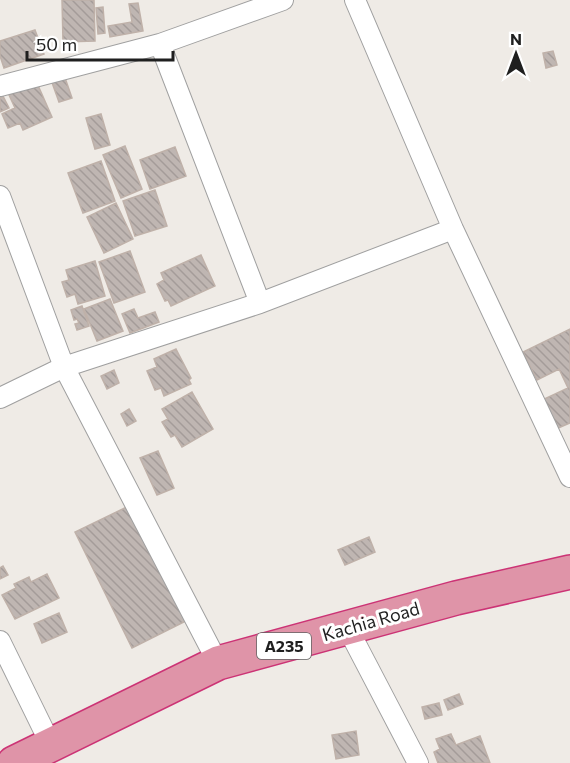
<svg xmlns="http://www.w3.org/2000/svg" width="570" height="763" viewBox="0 0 570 763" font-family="Commissioner,sans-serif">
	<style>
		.building { fill: url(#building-back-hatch); stroke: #bfb1a9; stroke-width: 1.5 }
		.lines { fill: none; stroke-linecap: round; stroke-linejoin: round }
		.street-casing { stroke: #a0a0a0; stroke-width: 22 }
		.highway-casing { stroke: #cc3375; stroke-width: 36 }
		.street { stroke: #fff; stroke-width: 20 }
		.highway { stroke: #df94a8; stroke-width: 33 }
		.labels { text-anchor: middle; stroke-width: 6; stroke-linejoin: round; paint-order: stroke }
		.shield { fill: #fff; stroke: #626262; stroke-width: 1.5 }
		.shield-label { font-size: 16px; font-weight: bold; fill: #1f1f1f }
		.street-label { font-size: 18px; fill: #1f1f1f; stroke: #fff }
	</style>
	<defs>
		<pattern id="building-back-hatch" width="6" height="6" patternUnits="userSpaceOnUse" patternTransform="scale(1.5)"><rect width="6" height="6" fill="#bfb6b2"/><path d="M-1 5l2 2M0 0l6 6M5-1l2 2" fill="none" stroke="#a49c99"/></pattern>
	</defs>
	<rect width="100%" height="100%" fill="#efebe6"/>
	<path class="building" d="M62 0H94L95 41 63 42Z
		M138 3 143 31 110 37 108 26 132 22 129 4Z
		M103 7 105 33 98 34 96 8Z
		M35 30 44 54 4 68 0 56V41Z
		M553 51 557 65 546 68 543 53Z
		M63 72 72 98 59 102 50 77Z
		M37 83 52 117 23 130 20 123 8 128 2 114 15 108 9 95Z
		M3 96 9 108 0 112V98Z
		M101 114 110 145 95 149 86 118Z
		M125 146 142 189 121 198 103 155Z
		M175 147 186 176 150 189 140 160Z
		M101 161 115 201 83 213 68 173Z
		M155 190 167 226 135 236 123 201Z
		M116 203 133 239 104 253 87 217Z
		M130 251 145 292 114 303 99 262Z
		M201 255 215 286 171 306 168 300 165 301 157 284 164 280 161 273Z
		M95 261 105 296 78 304 75 294 67 297 62 282 69 280 66 270Z
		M110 299 123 331 97 341 84 309Z
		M82 306 89 326 77 330 75 324 79 323 77 319 74 320 71 310Z
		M134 309 138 318 155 312 159 322 130 333 122 314Z
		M570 329V423L556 429 542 400 568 388 559 369 537 380 523 352Z
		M176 349 191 378 189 380 191 384 164 396 161 388 155 390 147 371 157 367 154 359Z
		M114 370 119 383 107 389 101 376Z
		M192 392 213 429 182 447 175 435 171 437 162 422 168 419 162 409Z
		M129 409 136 421 127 426 121 414Z
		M158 451 174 488 157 495 140 458Z
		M135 503 192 618 132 648 75 532Z
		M369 537 375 552 345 565 338 550Z
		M3 566 8 575 0 579V568Z
		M47 574 59 598 15 619 2 595 16 588 14 584 29 577 31 582Z
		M59 613 67 632 42 643 34 624Z
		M459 694 463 704 448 710 444 700Z
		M439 703 442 715 425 719 422 707Z
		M356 731 359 755 336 759 332 735Z
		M451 734 456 745 480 736 490 763H438L434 752 440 749 436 739Z"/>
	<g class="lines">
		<defs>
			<path id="street" d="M355 0 453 229 570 477
				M160 44 260 303
				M0 86 160 44 283 0
				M0 196 64 367 218 663
				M0 398 64 367 260 303 453 229
				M348 629 418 763
				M0 641 51 745"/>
			<path id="highway" d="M14 763 218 663 456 598 570 572"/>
		</defs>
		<use href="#street" class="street-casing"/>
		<use href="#highway" class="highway-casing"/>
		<use href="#street" class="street"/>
		<use href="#highway" class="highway"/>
	</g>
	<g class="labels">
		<rect class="shield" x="257" y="633" width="54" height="26" rx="4.5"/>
		<g class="shield-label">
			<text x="284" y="652">A235</text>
		</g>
		<g class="street-label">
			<text transform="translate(371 622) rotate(-16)" y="6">Kachia Road</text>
		</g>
	</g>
	<g transform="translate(516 54)" stroke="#ffffff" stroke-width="4.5" paint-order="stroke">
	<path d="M0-4.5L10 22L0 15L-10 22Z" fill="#1f1f1f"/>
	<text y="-9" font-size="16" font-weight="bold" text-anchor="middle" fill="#1f1f1f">N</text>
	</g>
	<path d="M27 51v9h146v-9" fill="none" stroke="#1f1f1f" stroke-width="3"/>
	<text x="36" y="51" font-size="18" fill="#1f1f1f" stroke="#ffffff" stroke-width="4.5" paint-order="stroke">50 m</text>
</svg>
